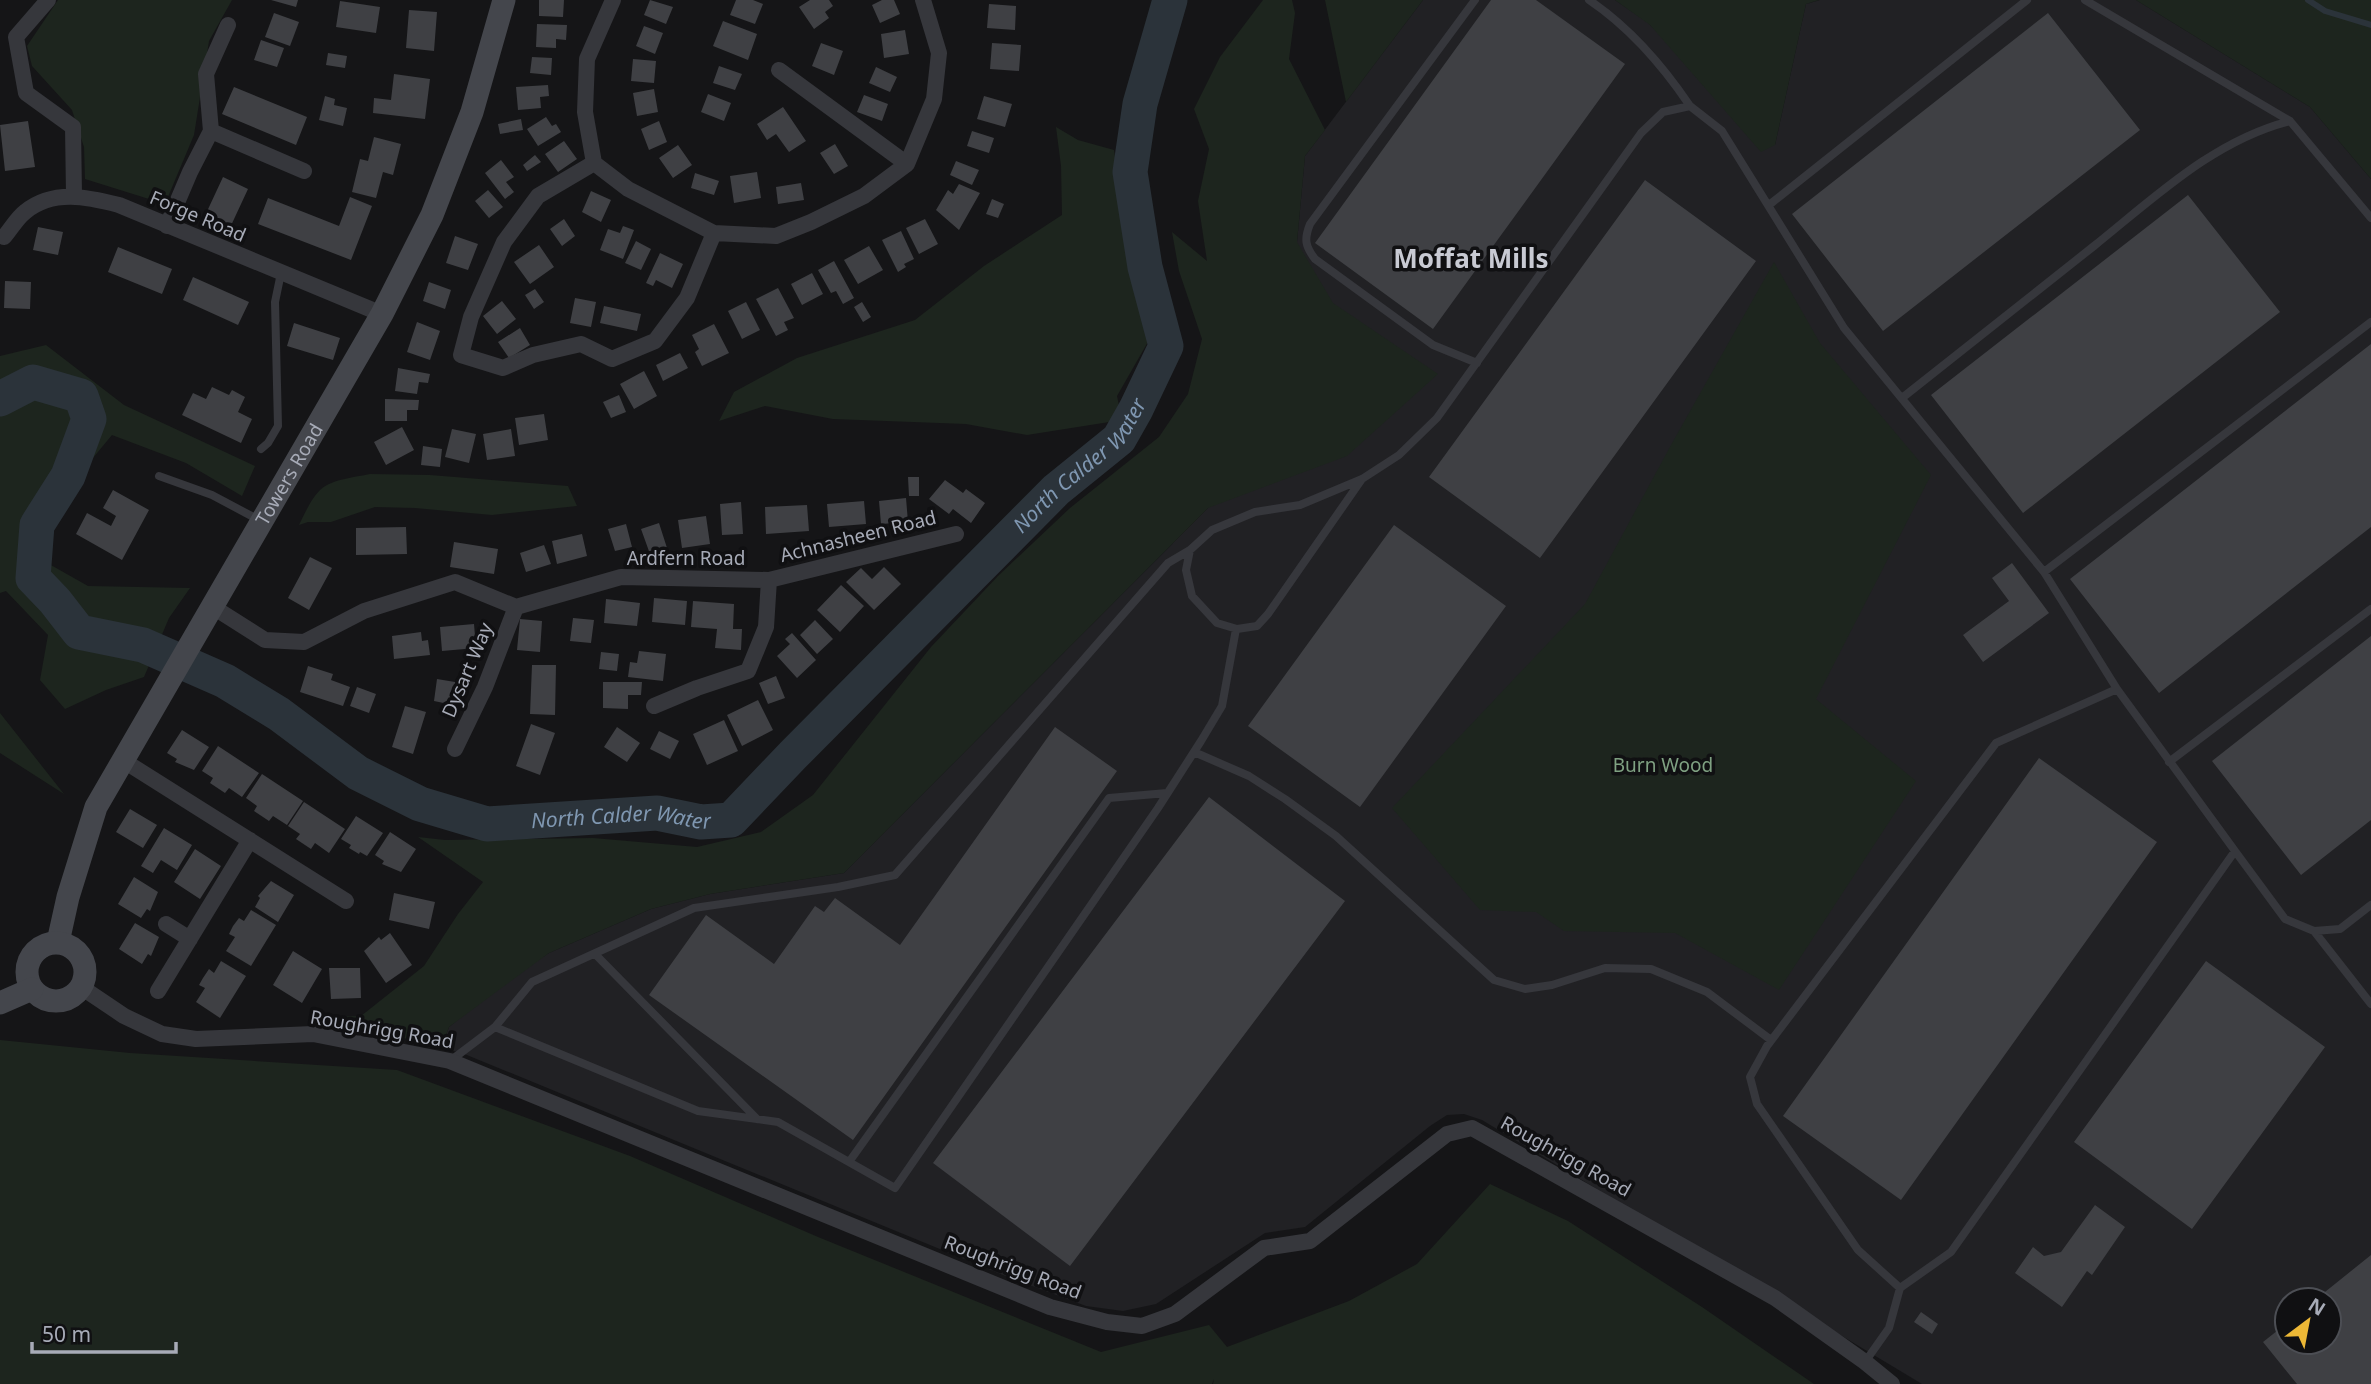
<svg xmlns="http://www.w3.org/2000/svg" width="2371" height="1384" viewBox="0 0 2371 1384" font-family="'Noto Sans',sans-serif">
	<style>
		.built { fill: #212124; fill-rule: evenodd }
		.green { fill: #1d251e }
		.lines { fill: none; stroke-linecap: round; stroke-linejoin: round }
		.stream { stroke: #2b333a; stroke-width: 6 }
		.river { stroke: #2b333a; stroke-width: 35 }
		.building { fill: #3f4044 }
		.lane { stroke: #36373c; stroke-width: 8 }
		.street { stroke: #36373c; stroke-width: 16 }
		.secondary { stroke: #44464c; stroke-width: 23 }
		.labels { text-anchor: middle; stroke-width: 7; stroke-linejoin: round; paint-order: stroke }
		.street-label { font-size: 19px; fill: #a7abb7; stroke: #101012 }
		.park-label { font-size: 19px; fill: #7fa182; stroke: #101012 }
		.water-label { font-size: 21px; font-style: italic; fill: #7f97b1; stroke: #101012 }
		.district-label { font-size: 26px; font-weight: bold; fill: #c8cad3; stroke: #101012 }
	</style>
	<rect width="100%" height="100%" fill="#151517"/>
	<path class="built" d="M1423 0H1615L1647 22 1775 145 1806 4 1820 0H2136L2310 107 2371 179V1384H1922L1482 1120 1464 1114 1447 1115 1430 1126 1305 1227 1265 1233 1156 1304 1123 1311 1086 1306 1008 1277 462 1053 441 1048 449 1027 510 978 549 953 651 909 710 894 844 873 1208 508 1297 242 1305 156ZM2287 1300H2329V1342H2287Z"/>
	<path class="green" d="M58 0H232L209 41 194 135 165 204 85 179 84 147 72 110 32 66 27 46Z
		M1263 0H1292L1295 13 1289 59 1325 130 1305 156 1297 242 1333 303 1438 374 1347 456 1208 508 844 873 710 894 651 909 549 953 449 1027 441 1048 326 1017 361 1016 424 966 458 914 483 882 418 837 445 840 593 838 697 847 761 832 813 795 931 647 998 576 1070 508 1159 437 1188 394 1202 339 1179 271 1172 232 1207 261 1198 201 1209 149 1194 109 1220 57Z
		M1325 0H1423L1346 102Z
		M1615 0H1819L1806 4 1775 145 1761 152 1650 25Z
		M2136 0H2371V179L2310 107Z
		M1056 127 1078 140 1114 150 1129 251 1153 333 1117 396 1122 420 1027 435 966 424 833 419 765 406 719 421 734 392 797 358 915 320 984 266 1062 215 1061 166Z
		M1774 262 1820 343 1931 475 1816 699 1916 781 1779 990 1675 933 1564 931 1536 912 1480 910 1392 808 1585 604 1671 445Z
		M46 345 124 405 255 466 242 496 186 463 112 435 19 547 88 586 190 588 169 618 144 677 106 690 65 709 40 680 48 635 6 591 0 593V356Z
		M370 474 430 475 568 486 577 506 492 515 415 508 375 507 331 522H308L299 525C320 481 323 483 370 474Z
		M0 713 64 794 0 753Z
		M0 1040 130 1053 397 1070 630 1156 818 1237 1101 1352 1209 1325 1227 1347 1349 1301 1417 1264 1490 1184 1568 1221 1702 1307 1814 1384H1213L1214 1379 1212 1384H0Z"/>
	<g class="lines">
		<path class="stream" d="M2308 0 2325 11 2371 25"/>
		<path class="river" id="s1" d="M0 399 33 382 81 396 89 419 68 476 37 525 33 578 55 601 79 632 143 645 225 681 279 714 358 773 420 804 487 824 657 813 701 822 731 820 793 755 1056 490 1119 439 1136 409 1166 346 1145 267 1130 172 1140 104 1170 0"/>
	</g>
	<path class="building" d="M271 0H298L296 7Z
		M539 0H564L563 17 539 16Z
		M650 0 673 7 666 24 644 15Z
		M736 0H753L763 4 755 24 730 15Z
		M810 0H829L833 6 825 12 829 18 814 29 799 7Z
		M882 0H894L900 14 880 23 872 5Z
		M1491 0H1536L1625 64 1433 329 1315 243Z
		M340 1 380 7 376 33 336 27Z
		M989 4 1016 6 1015 30 987 28Z
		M409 10 437 12 434 51 406 48Z
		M274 13 299 22 290 46 265 37Z
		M2048 13 2140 130 1883 331 1792 214Z
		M723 21 757 34 748 60 713 46Z
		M537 24 567 25 566 40 556 39V48L536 47Z
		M644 26 663 33 655 54 636 46Z
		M905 30 909 54 884 58 881 34Z
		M261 40 284 48 277 67 254 60Z
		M821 43 843 51 834 75 812 66Z
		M992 43 1021 45 1019 71 990 69Z
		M328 53 347 56 345 68 326 65Z
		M532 57 552 58 551 75 530 73Z
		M633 59 656 61 654 83 631 81Z
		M719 66 742 74 735 90 713 83Z
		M876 67 897 77 890 92 869 83Z
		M394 74 430 79 425 119 373 113 374 98 391 100Z
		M548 85 549 96 540 97 541 108 518 110 516 87Z
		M234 87 307 117 296 145 222 114Z
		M654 89 658 112 637 116 633 93Z
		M708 94 731 103 724 121 701 112Z
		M864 95 888 104 882 121 857 112Z
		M325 96 335 99 334 105 347 108 343 126 319 120Z
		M984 96 1012 104 1005 127 977 119Z
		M783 107 806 141 789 152 776 134 767 140 757 124Z
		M546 117 552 126 556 124 561 132 538 146 527 129Z
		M521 119 523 130 500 134 498 124Z
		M28 121 35 167 5 171 0 125Z
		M659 121 667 142 649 150 641 129Z
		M972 131 994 138 989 153 967 146Z
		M374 137 401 144 393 175 383 172 376 198 352 192 360 159 368 161Z
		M564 141 577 159 558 172 545 154Z
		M835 144 848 166 834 174 820 153Z
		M678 145 692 165 673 178 659 158Z
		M535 155 541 162 527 171 523 165Z
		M501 160 514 177 506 182 514 192 505 199 485 173Z
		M956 161 979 170 972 185 950 175Z
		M757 172 761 198 734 203 730 176Z
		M695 173 719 181 714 195 691 188Z
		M223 177 248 189 228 232 203 220Z
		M1645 180 1756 261 1540 558 1429 477Z
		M801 183 804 200 778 204 776 187Z
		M959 184 980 193 959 230 936 210 948 190 953 194Z
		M488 190 503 207 489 218 475 201Z
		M591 191 611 200 601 222 582 212Z
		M2188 195 2280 312 2023 513 1931 395Z
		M350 197 372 206 351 260 258 224 268 198 339 226Z
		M992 199 1004 204 998 218 986 214Z
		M564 219 575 236 562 246 550 229Z
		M925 219 938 244 919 254 906 228Z
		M623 226 634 230 623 259 600 250 608 229 620 233Z
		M38 227 63 232 58 255 33 250Z
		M901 231 914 259 904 264 906 267 898 272 882 240Z
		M455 236 478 244 468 270 446 263Z
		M636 241 651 249 641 270 625 263Z
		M539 245 554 267 530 284 514 262Z
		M869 246 883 270 858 284 844 260Z
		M118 247 172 269 162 294 108 272Z
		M660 253 683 264 672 288 656 280 653 286 646 283Z
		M834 261 854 298 843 304 836 291 831 293 818 270Z
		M812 273 823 294 802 305 791 284Z
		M193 277 249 302 238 325 183 300Z
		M5 281 31 282 30 309 4 308Z
		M429 282 451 290 445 309 423 301Z
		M778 288 794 318 784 322 788 330 776 336 756 299Z
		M535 289 544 302 534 309 525 295Z
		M575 298 596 302 591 327 570 323Z
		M502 301 516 319 497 334 483 316Z
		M746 302 760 330 742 339 728 311Z
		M862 302 871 317 863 322 854 307Z
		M604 306 641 314 637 331 600 323Z
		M417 322 440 331 430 360 407 352Z
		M294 323 340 338 333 360 287 346Z
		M714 324 729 353 702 366 695 352 699 349 692 335Z
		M520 328 530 345 509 358 498 342Z
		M2371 344V527L2159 693 2070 579Z
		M680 353 688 368 663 381 656 365Z
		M398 368 430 374 428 383 419 382 417 394 395 391Z
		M644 371 657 396 634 409 620 384Z
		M212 387 229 395 232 390 245 397 238 412 252 419 241 443 182 415 193 393 206 399Z
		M619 395 626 412 611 418 603 402Z
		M385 399 419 400 418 410H407V421H385Z
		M544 414 548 440 519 445 515 418Z
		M402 427 414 450 386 465 374 442Z
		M452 429 476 434 469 463 445 457Z
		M511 429 515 456 487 460 483 434Z
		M423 446 442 449 440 467 421 465Z
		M908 477H919V496H909Z
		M945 480 963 493 966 489 985 503 971 523 953 509 949 514 929 499Z
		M113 490 149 510 122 560 76 534 87 513 111 526 116 516 103 508Z
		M906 498 908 522 881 524 879 501Z
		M864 501 866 524 829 527 827 504Z
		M741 502 743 534 722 535 720 504Z
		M807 505 809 531 766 534 765 507Z
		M706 516 710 544 682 548 678 520Z
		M659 523 667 548 650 554 641 529Z
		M626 524 632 547 615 551 608 529Z
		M1394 525 1506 606 1360 807 1248 726Z
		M406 527 407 554 356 555V528Z
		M582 534 587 556 557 564 552 541Z
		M454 542 498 549 494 574 450 567Z
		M544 545 551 564 526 572 520 553Z
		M310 557 332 568 309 610 288 598Z
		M2012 563 2049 613 1983 662 1963 635 2009 601 1992 578Z
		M884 567 901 584 874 610 846 582 861 568 872 579Z
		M841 585 864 606 840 632 817 610Z
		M654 598 687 601 685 625 652 622Z
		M606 599 640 603 637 626 604 623Z
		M693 601 734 604 733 629H742L741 650 715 648 717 629 691 627Z
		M573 618 594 620 591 643 570 641Z
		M520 619 542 621 540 652 517 650Z
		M815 620 833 639 817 654 800 635Z
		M474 624 476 648 442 651 440 627Z
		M421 632 422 641 428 640 430 655 394 659 392 636Z
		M792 633 816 660 797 678 777 656 790 644 785 639Z
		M2371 636V820L2301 875 2212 761Z
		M639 651 666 654 663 681 628 677 630 662 637 663Z
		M601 652 619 654 617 671 599 669Z
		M532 665H556L555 715 530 714Z
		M308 666 333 674 331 680 350 687 343 706 300 692Z
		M776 676 785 698 768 704 759 683Z
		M437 679 461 683 458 706 434 701Z
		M603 682H642L641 695H628V709L603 708Z
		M357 687 376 694 369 713 350 706Z
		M758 700 773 730 742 746 727 715Z
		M405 706 426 712 413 754 392 747Z
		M724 720 738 751 707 765 693 734Z
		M531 724 555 733 540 775 516 766Z
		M617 727 640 743 627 762 604 747Z
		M1055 727 1117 771 853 1140 649 995 706 915 774 964 815 906 824 912 835 898 900 945Z
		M182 730 209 747 194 770 175 762 177 759 167 753Z
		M659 731 679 741 670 759 650 749Z
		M218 746 259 773 242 797 229 788 225 793 210 783 213 778 202 771Z
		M2039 758 2157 842 1901 1200 1783 1116Z
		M262 774 303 801 287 825 273 816 269 821 254 811 257 806 246 798Z
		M1209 797 1345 901 1070 1266 933 1163Z
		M304 802 345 829 329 853 315 843 311 849 296 839 300 834 288 826Z
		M130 809 157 825 143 848 116 832Z
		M356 816 383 833 367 856 360 852 359 854 349 848 351 845 341 839Z
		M164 828 192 845 177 870 161 860 153 873 141 866Z
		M390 832 416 849 401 872 382 864 384 861 375 855Z
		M195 849 221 866 200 899 174 882Z
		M134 877 158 892 150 911 147 909 141 918 118 904Z
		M271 881 294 895 278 922 255 907 260 898 258 896Z
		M394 893 435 902 429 929 389 920Z
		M251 910 276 925 251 966 226 951 235 937 229 934 233 926 239 918 244 921Z
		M135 923 159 937 151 956 148 954 142 964 119 949Z
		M390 933 412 965 386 983 364 951 379 937 381 940Z
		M293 951 322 969 302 1003 273 985Z
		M221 961 246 976 220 1018 196 1002 205 988 199 985 203 978 209 969 214 973Z
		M2206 961 2325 1047 2192 1229 2074 1142Z
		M329 968H360L361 998 331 999Z
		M2095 1205 2125 1227 2092 1275 2087 1271 2062 1307 2015 1273 2033 1247 2044 1256 2061 1252Z
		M2371 1255V1384H2297L2263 1342 2287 1323V1342H2329V1300H2315Z
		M1921 1312 1938 1324 1932 1334 1914 1322Z"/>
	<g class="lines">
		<path class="lane" d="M1475 0 1310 224C1304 239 1305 246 1315 259L1433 345 1477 363
			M1589 0C1629 27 1663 66 1690 106
			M2085 0 2290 121 2371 218
			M1769 205 2027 0
			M1902 398C1966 347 2030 296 2094 246 2154 198 2214 140 2290 121
			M261 449 268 443 278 426 275 302 281 273
			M159 476 212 495 259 520
			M1362 479 1268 614 1257 626 1237 629 1217 623 1192 596 1186 570 1190 550 1212 530 1255 512 1300 505 1362 479 1399 455 1437 418 1641 133 1663 112 1690 106 1722 131 1844 328 2044 572 2117 689 2235 851 1951 1252 1900 1288
			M2044 572 2371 322
			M1194 752 1249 776 1285 799 1336 836 1494 980 1525 989 1552 985 1605 968 1651 969 1707 992 1771 1040
			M2169 762 2371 609
			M2235 851 2285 919 2314 931 2340 929 2371 905
			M2314 931 2371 1004
			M596 955 757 1119
			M495 1027 532 982 694 908 838 887 895 875 1168 563 1190 550
			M450 1061 495 1027 698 1111 778 1122 895 1188 1158 808 1201 741 1222 706 1236 629
			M849 1162 1109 798 1167 793
			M1865 1362 1889 1328 1900 1288 1858 1250 1757 1104 1750 1077 1767 1046 1996 743 2117 689"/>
		<path class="street" d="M48 0 16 37 26 93 73 127 74 195
			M613 0 587 59 585 112 594 163 628 189 714 233 776 236 811 222 864 196 907 164 934 99 939 53 923 0
			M779 70 907 164
			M211 131 304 171
			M594 163 538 196 504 242 471 317 461 355 503 368 533 355 581 344 612 359 655 341 687 298 714 233
			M167 226 190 172 211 131 206 74 228 25
			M4 237C11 229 17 218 25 212 53 189 88 197 119 205L382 314
			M213 607 265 640 304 642 364 611 455 582 516 607 621 577 769 580 956 534
			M654 706 697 688 748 671 766 627 769 580
			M455 749 485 687 516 607
			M124 761 346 901
			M166 924 190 939
			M81 987 124 1016 162 1034 196 1039 313 1034 450 1061 1050 1307 1107 1322 1142 1326 1175 1314 1264 1248 1310 1241 1447 1134 1472 1128 1775 1298 1865 1362 1892 1384
			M158 991 250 840"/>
		<g class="secondary">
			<path id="s2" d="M58 942 68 897 96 807 382 314 432 215 472 112 504 0"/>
			<circle cx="56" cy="972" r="29"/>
			<path d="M0 1003 32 989"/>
		</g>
	</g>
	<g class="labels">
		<g class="street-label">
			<text transform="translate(198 216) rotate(23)" y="7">Forge Road</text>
			<text dy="7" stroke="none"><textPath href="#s2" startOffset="525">Towers Road</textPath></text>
			<text transform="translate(858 536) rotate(-14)" y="7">Achnasheen Road</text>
			<text x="686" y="565">Ardfern Road</text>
			<text transform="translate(467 670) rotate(-67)" y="7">Dysart Way</text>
			<text transform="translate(382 1029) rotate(10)" y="7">Roughrigg Road</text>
			<text transform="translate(1566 1156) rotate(29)" y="7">Roughrigg Road</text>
			<text transform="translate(1013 1267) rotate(21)" y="7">Roughrigg Road</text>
		</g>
		<g class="park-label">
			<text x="1663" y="772">Burn Wood</text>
		</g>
		<g class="water-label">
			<text dy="7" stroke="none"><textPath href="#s1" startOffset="1554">North Calder Water</textPath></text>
			<text dy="7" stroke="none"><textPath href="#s1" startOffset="945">North Calder Water</textPath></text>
		</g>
		<g class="district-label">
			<text x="1471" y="268">Moffat Mills</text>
		</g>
	</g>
	<g transform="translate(2308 1321) rotate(32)"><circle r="33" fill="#101012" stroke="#4c4e54" stroke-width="2"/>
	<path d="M0-5L12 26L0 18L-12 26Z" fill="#edb836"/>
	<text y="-10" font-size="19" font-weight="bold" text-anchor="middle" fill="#a7abb7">N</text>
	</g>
	<path d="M32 1342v10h144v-10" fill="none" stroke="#a7abb7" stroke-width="3.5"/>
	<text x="42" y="1342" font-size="21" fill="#a7abb7" stroke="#101012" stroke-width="5" paint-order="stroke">50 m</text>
</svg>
